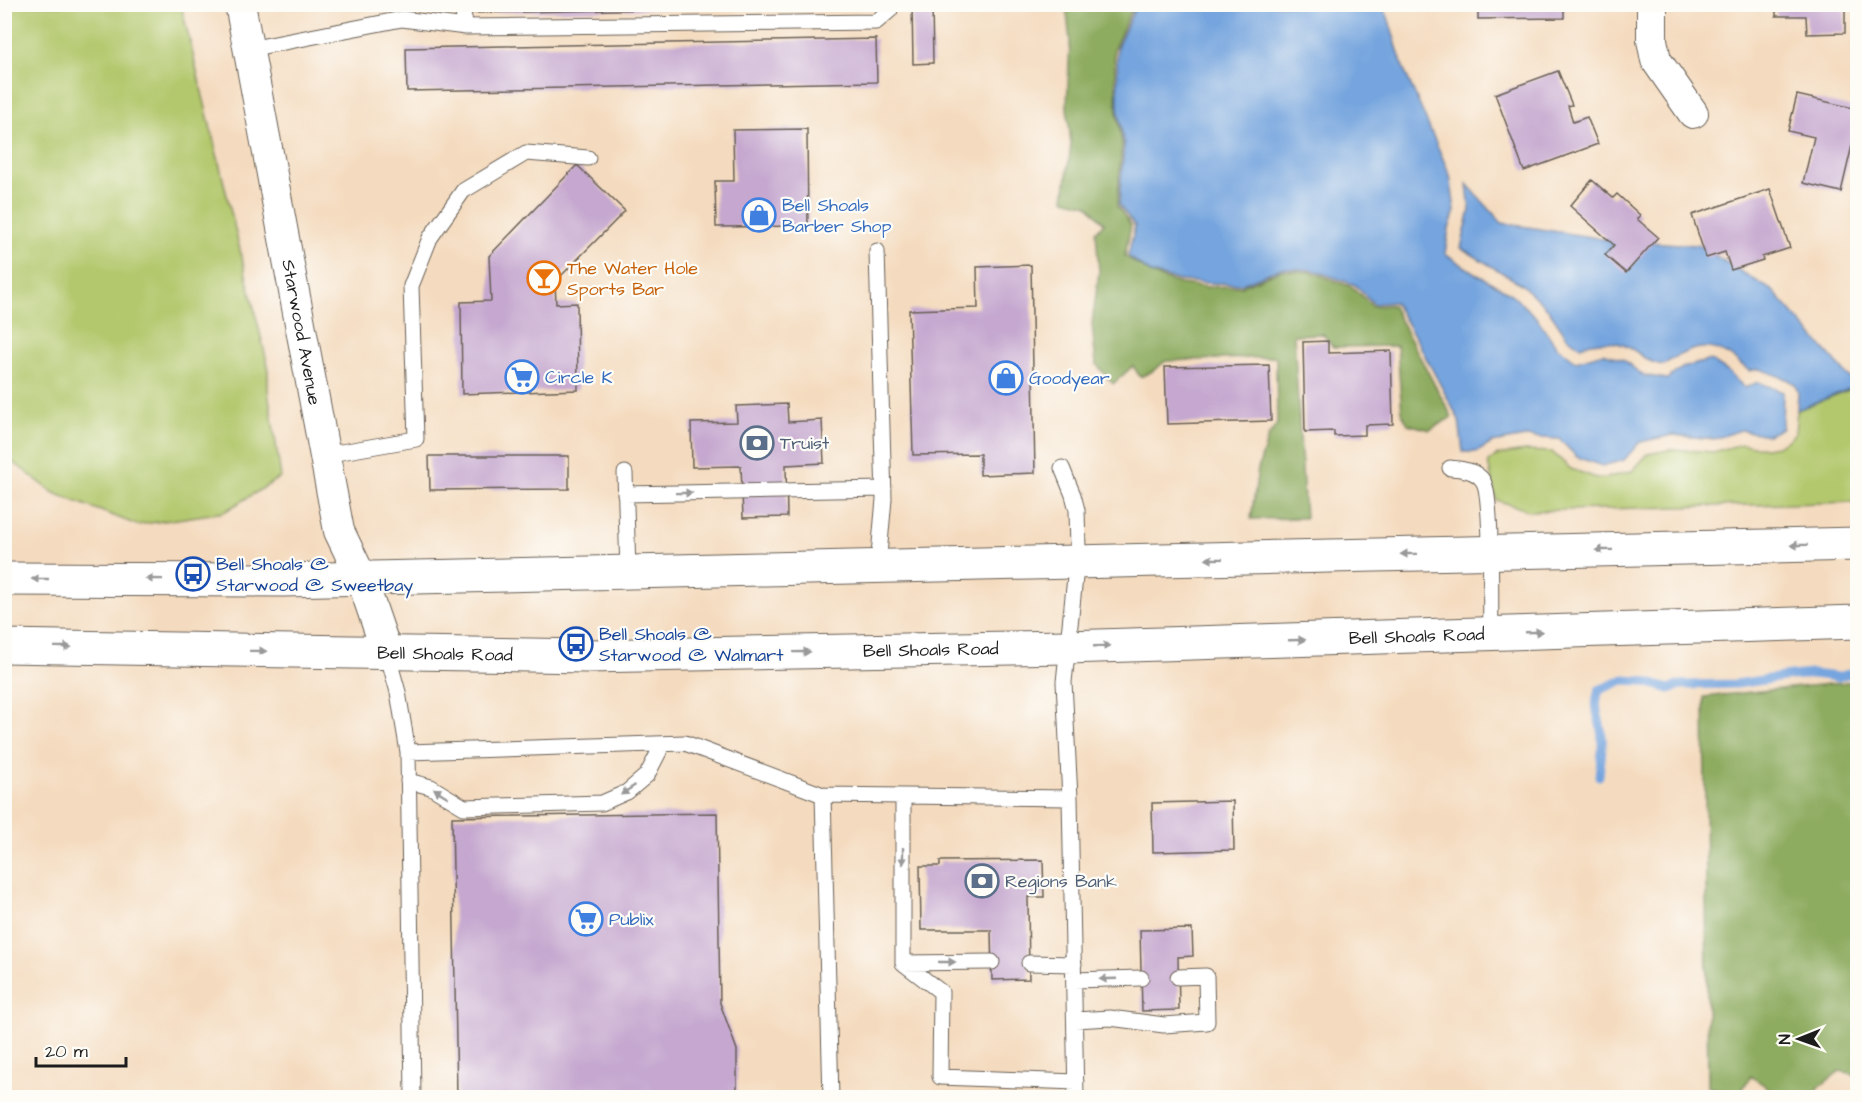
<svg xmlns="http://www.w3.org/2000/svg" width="1862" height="1102" viewBox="0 0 1862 1102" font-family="'Architects Daughter',sans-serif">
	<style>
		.green { fill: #b3c86d; stroke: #687244; stroke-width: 1.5 }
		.forest { fill: #8eac60; stroke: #55643e; stroke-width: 1.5 }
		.water { fill: #74a4de; stroke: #48607d; stroke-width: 1.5 }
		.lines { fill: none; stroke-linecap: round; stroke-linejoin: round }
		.stream { stroke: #74a4de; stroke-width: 9 }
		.building { fill: #c5a7cf }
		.lane-casing { stroke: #685f55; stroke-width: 17 }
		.street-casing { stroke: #685f55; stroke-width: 32 }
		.secondary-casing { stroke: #685f55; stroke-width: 35 }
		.lane { stroke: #fff; stroke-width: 15 }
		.street { stroke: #fff; stroke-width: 30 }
		.secondary { stroke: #fff; stroke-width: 33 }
		.oneway { fill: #999 }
		.labels { text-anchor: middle; stroke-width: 4.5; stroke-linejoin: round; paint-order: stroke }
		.shop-label { font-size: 18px; fill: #366cbe; stroke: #fdfcf7; text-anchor: start }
		.food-label { font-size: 18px; fill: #c56008; stroke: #fdfcf7; text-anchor: start }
		.street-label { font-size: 18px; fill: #1c1c1c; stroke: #fdfcf7 }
		.service-label { font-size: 18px; fill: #4e5e75; stroke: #fdfcf7; text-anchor: start }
		.transit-label { font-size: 18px; fill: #164399; stroke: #fdfcf7; text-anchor: start }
	</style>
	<rect width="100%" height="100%" fill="#fdfcf7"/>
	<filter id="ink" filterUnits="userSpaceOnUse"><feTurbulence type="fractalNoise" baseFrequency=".0167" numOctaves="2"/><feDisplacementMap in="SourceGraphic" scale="12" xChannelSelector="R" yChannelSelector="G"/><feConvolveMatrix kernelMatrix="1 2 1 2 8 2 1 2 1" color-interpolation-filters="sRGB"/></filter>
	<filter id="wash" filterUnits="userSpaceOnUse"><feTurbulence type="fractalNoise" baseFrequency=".008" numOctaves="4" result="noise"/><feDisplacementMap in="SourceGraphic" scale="24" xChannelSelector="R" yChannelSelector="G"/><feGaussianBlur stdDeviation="1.35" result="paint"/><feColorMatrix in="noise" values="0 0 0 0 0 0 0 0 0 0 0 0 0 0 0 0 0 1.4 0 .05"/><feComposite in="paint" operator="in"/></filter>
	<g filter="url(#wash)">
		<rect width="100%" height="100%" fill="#f4dbbf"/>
		<path class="green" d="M4 5H181L268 366V391L281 477 224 512 137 525 54 493 5 456Z
			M1857 387V502L1530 511 1496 500 1488 462 1498 455 1526 451 1552 452 1571 469 1597 478H1606L1632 471 1648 454 1674 449 1713 452 1742 444 1765 448 1777 446 1788 440 1795 433 1797 410Z"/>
		<path class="forest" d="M1066 5H1137L1130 13 1114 49 1117 111 1122 144 1117 206 1131 225 1125 256 1153 275 1180 284 1208 287 1242 286 1281 270 1312 272 1352 287 1373 306 1392 305 1452 417 1430 430 1408 424 1402 413 1397 346 1333 347 1323 334 1294 335 1305 518 1251 519 1258 469 1268 437 1277 424 1276 357 1166 361 1151 372 1140 377 1133 366 1113 384 1096 364 1092 324 1099 272 1096 232 1104 223 1088 205 1064 199 1071 144 1067 107 1070 41Z
			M1857 681V1075L1840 1071 1819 1087 1815 1097H1777L1771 1090 1751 1076 1739 1094 1708 1087 1704 697Z"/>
		<path class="water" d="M1141 4 1382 5 1388 17 1403 67 1450 175 1455 211 1449 229 1445 254 1478 275 1510 293 1537 318 1556 346 1576 361 1603 353 1624 360 1642 375 1667 379 1682 368 1710 360 1727 371 1745 388 1758 382 1783 392 1782 428 1768 435 1741 430 1714 439 1673 435 1640 442 1624 460 1602 466 1577 457 1559 439 1525 437 1492 443 1477 452H1463L1459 420 1415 337 1394 302 1374 304 1355 285 1313 270 1281 268 1242 284 1207 283 1180 281 1151 273 1128 256 1135 226 1119 205 1124 145 1118 108 1117 47 1133 12Z
			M1467 184 1502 223 1610 240 1698 245 1773 291 1857 386 1797 410 1798 392 1795 385 1789 380 1760 369 1749 371C1717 342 1699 340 1663 365 1643 361 1645 356 1630 348 1613 339 1597 341 1580 346L1567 337 1548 309 1521 284 1461 248 1470 210Z"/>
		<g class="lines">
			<path class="stream" d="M1599 776C1600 763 1603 750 1602 737 1601 718 1592 710 1599 690L1623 680 1642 681 1669 689 1681 685 1736 684 1791 676 1812 674 1838 677 1858 671"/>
		</g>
		<g id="blocks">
			<path class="building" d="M472 4H799V6L472 13Z
				M912 4H932L933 63 913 64Z
				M1478 4H1564V18L1478 19Z
				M1776 4H1845V33L1807 34 1806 16H1776Z
				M876 39 877 82 407 91 406 48Z
				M1558 71 1572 105 1568 106 1573 122 1587 117 1598 144 1524 171 1495 94Z
				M1797 95 1858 109V138L1854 137 1841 192 1803 183 1814 137 1788 131Z
				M807 129 808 226 716 227 715 181H734L733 130Z
				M577 165 625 211 555 282 556 304 577 303 578 390 462 394 461 302 491 301 489 256Z
				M1592 180 1613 198 1617 194 1640 215 1637 219 1658 237 1626 273 1605 255 1614 245 1570 206Z
				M1770 189 1790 248 1762 257 1763 260 1731 270 1725 252 1706 258 1692 215Z
				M1031 265 1035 473 980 475V454L913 455 909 310 978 308 977 267Z
				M1328 341V353L1391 351 1393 424 1365 425V435L1334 436V431L1305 432 1303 342Z
				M1269 365 1271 421 1167 424 1165 367Z
				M787 404 788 422 822 420 824 463 786 465 787 517 743 518 741 466 692 467 691 423 737 422 736 406Z
				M429 456H569V489L430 490Z
				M1233 801 1234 850 1153 852 1152 803Z
				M717 813 720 1003 737 1050V1098H457L452 817Z
				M1043 860 1044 897H1028L1029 979 992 980 991 930H921L920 866H940V861Z
				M1192 929 1193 956 1178 957 1179 1010 1142 1011 1140 930Z"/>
		</g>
	</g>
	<g filter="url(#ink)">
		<use href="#blocks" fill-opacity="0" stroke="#685f55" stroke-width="1.5"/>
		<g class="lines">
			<defs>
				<path id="lane" d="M461 4 466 27
					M249 49 402 19 466 27 876 22 890 10V4
					M877 251 884 499 878 566
					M324 455 416 439 411 286 430 238 463 191 526 153 588 158
					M1062 468 1073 495 1077 510 1078 549 1064 682 1070 798 1076 1098
					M1450 468C1461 469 1476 470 1483 481 1493 495 1490 609 1491 634
					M625 473 628 572
					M625 494 884 489
					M387 653 398 692 408 752 413 1098
					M408 752 685 743 823 795 831 1098
					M408 781 431 787 464 807 602 803 627 792 647 775 663 744
					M823 795 1070 798
					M903 798V963
					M903 963 941 992 940 1077 1076 1082
					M903 963 992 962
					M1029 963 1074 964
					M1074 980 1141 978
					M1075 1020 1110 1018 1164 1025 1207 1022 1206 976 1178 977"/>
				<g id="street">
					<path id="s1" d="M240 4 339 531 361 577 387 653"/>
					<path d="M1652 4V40L1656 60 1693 113"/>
				</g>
				<g id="secondary">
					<path d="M4 579 283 580 1858 544"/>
					<path id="s2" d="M4 646 587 656 1067 647 1858 622"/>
				</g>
			</defs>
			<use href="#lane" class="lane-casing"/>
			<use href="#street" class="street-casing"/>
			<use href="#secondary" class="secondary-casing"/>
			<use href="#lane" class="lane"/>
			<use href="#street" class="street"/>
			<use href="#secondary" class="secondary"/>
		</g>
		<defs><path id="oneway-solid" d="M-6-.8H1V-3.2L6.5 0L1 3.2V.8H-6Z" transform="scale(1.5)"/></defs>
		<g class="oneway">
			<use href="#oneway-solid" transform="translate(684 493) rotate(-1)"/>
			<use href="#oneway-solid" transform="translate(1799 545) rotate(179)"/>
			<use href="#oneway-solid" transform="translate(1604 550) rotate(179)"/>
			<use href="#oneway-solid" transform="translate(1409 554) rotate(179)"/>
			<use href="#oneway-solid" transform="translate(1214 559) rotate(179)"/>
			<use href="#oneway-solid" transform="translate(40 579) rotate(-180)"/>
			<use href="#oneway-solid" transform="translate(154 579) rotate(-179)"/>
			<use href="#oneway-solid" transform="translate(1534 632) rotate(-2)"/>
			<use href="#oneway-solid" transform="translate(1297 640) rotate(-2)"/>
			<use href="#oneway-solid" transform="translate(1102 646) rotate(-2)"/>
			<use href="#oneway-solid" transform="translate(63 647) rotate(1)"/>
			<use href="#oneway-solid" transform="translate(258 651) rotate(1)"/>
			<use href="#oneway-solid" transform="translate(802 652) rotate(-1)"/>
			<use href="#oneway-solid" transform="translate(628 790) rotate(146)"/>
			<use href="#oneway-solid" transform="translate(441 793) rotate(-148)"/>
			<use href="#oneway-solid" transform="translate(903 856) rotate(90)"/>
			<use href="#oneway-solid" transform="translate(947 962)"/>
			<use href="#oneway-solid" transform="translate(1108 979) rotate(178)"/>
		</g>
	</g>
	<defs>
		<symbol id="shop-ring" viewBox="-11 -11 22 22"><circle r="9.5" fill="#fdfcf7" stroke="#3f7fe0" stroke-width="1.5"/><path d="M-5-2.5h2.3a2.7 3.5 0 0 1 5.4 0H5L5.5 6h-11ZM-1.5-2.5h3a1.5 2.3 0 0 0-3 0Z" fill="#3f7fe0"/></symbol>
		<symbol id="bar-ring" viewBox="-11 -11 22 22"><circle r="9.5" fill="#fdfcf7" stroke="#e8710a" stroke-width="1.5"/><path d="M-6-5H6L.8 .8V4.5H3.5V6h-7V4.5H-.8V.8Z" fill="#e8710a"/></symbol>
		<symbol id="supermarket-ring" viewBox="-11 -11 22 22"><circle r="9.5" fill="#fdfcf7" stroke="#3f7fe0" stroke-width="1.5"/><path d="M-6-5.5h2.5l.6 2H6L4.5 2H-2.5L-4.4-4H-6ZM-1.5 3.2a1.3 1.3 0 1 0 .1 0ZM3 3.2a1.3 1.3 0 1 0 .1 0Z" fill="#3f7fe0"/></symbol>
		<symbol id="bank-ring" viewBox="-11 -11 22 22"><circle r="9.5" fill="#fdfcf7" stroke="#5c6f8a" stroke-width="1.5"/><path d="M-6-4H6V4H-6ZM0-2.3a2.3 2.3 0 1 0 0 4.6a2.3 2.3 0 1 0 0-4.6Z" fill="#5c6f8a"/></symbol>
		<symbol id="bus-ring" viewBox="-11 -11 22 22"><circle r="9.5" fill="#fdfcf7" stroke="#1a4fb4" stroke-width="1.5"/><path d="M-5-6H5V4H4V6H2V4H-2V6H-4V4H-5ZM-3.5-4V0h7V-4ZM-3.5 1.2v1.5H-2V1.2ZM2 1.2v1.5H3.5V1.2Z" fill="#1a4fb4"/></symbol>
	</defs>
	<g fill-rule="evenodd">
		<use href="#shop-ring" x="740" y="196" width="38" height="38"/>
		<use href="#bar-ring" x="525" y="259" width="38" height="38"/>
		<use href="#supermarket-ring" x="503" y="358" width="38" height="38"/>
		<use href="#shop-ring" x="987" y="359" width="38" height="38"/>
		<use href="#bank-ring" x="738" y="424" width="38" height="38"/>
		<use href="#bus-ring" x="174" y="555" width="38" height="38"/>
		<use href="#bus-ring" x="557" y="625" width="38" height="38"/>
		<use href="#bank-ring" x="963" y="862" width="38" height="38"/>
		<use href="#supermarket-ring" x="567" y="900" width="38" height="38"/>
	</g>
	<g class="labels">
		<g class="shop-label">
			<text x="782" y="211">Bell Shoals<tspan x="782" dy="21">Barber Shop</tspan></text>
			<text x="545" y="383">Circle K</text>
			<text x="1029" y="384">Goodyear</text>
			<text x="609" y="925">Publix</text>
		</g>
		<g class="food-label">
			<text x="567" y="274">The Water Hole<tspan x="567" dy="21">Sports Bar</tspan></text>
		</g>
		<g class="street-label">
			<text dy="6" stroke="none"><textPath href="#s1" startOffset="334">Starwood Avenue</textPath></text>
			<text dy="6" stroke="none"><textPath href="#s2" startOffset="1413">Bell Shoals Road</textPath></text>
			<text dy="6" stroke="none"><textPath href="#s2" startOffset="927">Bell Shoals Road</textPath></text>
			<text dy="6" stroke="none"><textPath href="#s2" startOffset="441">Bell Shoals Road</textPath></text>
		</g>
		<g class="service-label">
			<text x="780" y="449">Truist</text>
			<text x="1005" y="887">Regions Bank</text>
		</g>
		<g class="transit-label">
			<text x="216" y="570">Bell Shoals @<tspan x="216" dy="21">Starwood @ Sweetbay</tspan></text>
			<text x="599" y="640">Bell Shoals @<tspan x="599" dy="21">Starwood @ Walmart</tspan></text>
		</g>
	</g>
	<rect width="1862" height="1102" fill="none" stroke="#fdfcf7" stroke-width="24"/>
	<g transform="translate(1799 1039) rotate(269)" stroke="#fdfcf7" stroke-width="4.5" paint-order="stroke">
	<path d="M0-4.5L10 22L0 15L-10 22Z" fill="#1c1c1c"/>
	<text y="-9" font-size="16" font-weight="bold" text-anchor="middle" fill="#1c1c1c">N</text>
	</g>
	<path d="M36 1057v9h90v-9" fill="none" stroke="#1c1c1c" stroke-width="3"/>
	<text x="45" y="1057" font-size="18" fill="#1c1c1c" stroke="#fdfcf7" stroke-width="4.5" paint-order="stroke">20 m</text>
</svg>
